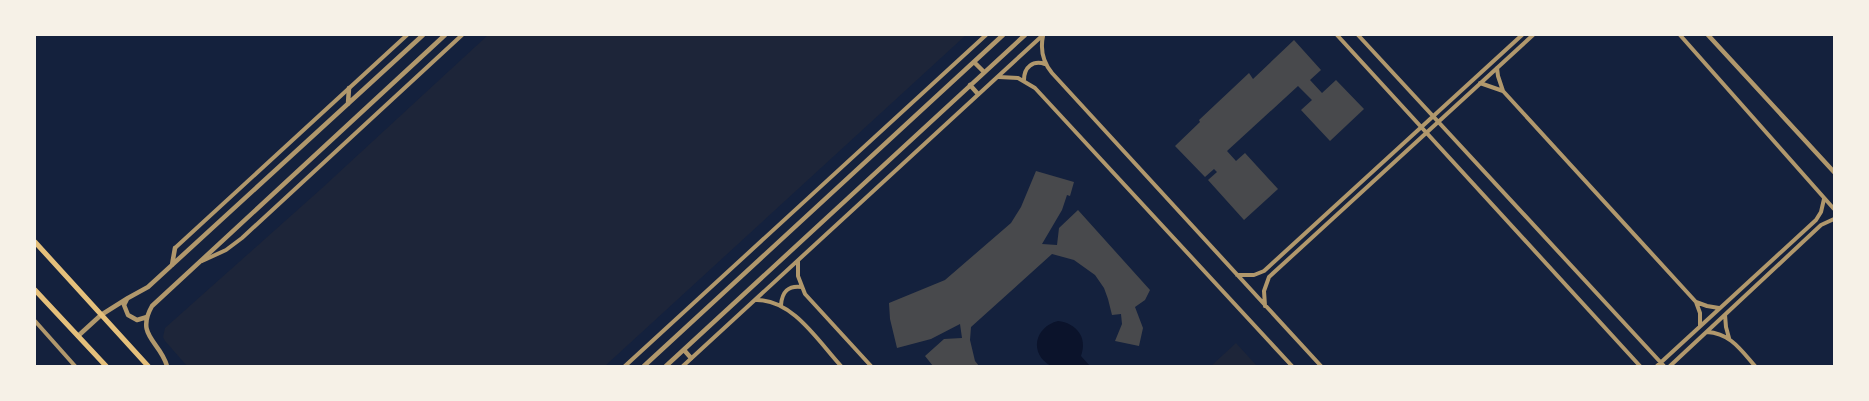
<svg xmlns="http://www.w3.org/2000/svg" width="1869" height="401" viewBox="0 0 1869 401" font-family="'Sofia Sans Condensed',sans-serif">
	<style>
		.green { fill: #1d2539 }
		.water { fill: #0b132b }
		.building { fill: #48494c }
		.lines { fill: none; stroke-linecap: round; stroke-linejoin: round }
		.minor { stroke: #b1986c; stroke-width: 4 }
		.tertiary { stroke: #b1986c; stroke-width: 4.5 }
		.secondary { stroke: #e5c07b; stroke-width: 5 }
	</style>
	<rect width="100%" height="100%" fill="#14213d"/>
	<path class="green" d="M488 35H966L605 366H187L165 341 163 337 165 328 321 189Z
		M1236 343 1257 366H1211Z"/>
	<path class="water" d="M1058 321C1076 323 1088 337 1081 356L1090 366H1051C1029 354 1034 327 1058 321Z"/>
	<path class="building" d="M1294 40 1321 70 1310 80 1322 93 1336 80 1364 109 1330 141 1301 110 1312 100 1298 86 1227 151 1236 161 1245 153 1278 189 1244 220 1208 180 1217 172 1214 169 1205 177 1175 146 1200 122 1199 120 1249 73 1253 79Z
		M1036 171 1074 182 1070 196 1067 195 1062 210 1042 244 1057 245 1059 228 1078 210 1150 290 1145 300 1135 307 1143 328 1139 346 1115 341 1122 324 1121 314 1112 315 1108 299 1104 288 1095 275 1074 260 1052 254 971 327 970 340 975 361 979 366H933L925 356 944 339 962 338 960 324 931 339 897 348 890 319 889 303 945 280 1011 223 1021 207Z"/>
	<g class="lines">
		<path class="minor" d="M1337 35 1640 366
			M1358 35 1664 366
			M1680 35 1834 209
			M1043 36C1040 50 1043 62 1052 73L1321 366
			M1497 68 1498 76 1503 91 1696 302 1700 313V326
			M999 77 1018 78 1035 88 1292 366
			M1024 80C1024 67 1033 60 1045 64
			M1480 83 1503 91
			M175 248 407 35
			M202 261 226 250 242 238 462 35
			M798 261V276L805 294 871 366
			M1237 275H1254L1264 271 1522 35
			M757 300C793 300 818 341 841 366
			M1696 302 1707 306 1719 308
			M781 305C782 292 788 285 802 287
			M1265 306 1264 291 1269 277 1533 35
			M1725 315 1726 327 1729 338
			M35 321 75 366
			M1707 332C1730 333 1741 350 1755 366
			M625 366 986 35
			M683 366 1043 35
			M1657 366 1816 220 1821 212 1824 199
			M1670 366 1821 225 1834 219"/>
		<path class="tertiary" d="M1708 35 1834 172
			M974 62 984 72
			M970 85 978 94
			M348 104 349 88
			M172 265 175 248
			M127 299 124 305 128 315 137 320 147 317
			M78 336 101 315 128 298 148 287 423 35
			M684 350 691 358
			M167 366C160 341 135 336 152 306L445 35
			M644 366 1003 35
			M666 366 1025 35"/>
		<path class="secondary" d="M35 242 148 366
			M35 290 106 366"/>
	</g>
	<rect width="1869" height="401" fill="none" stroke="#f6f1e7" stroke-width="72"/>
</svg>
